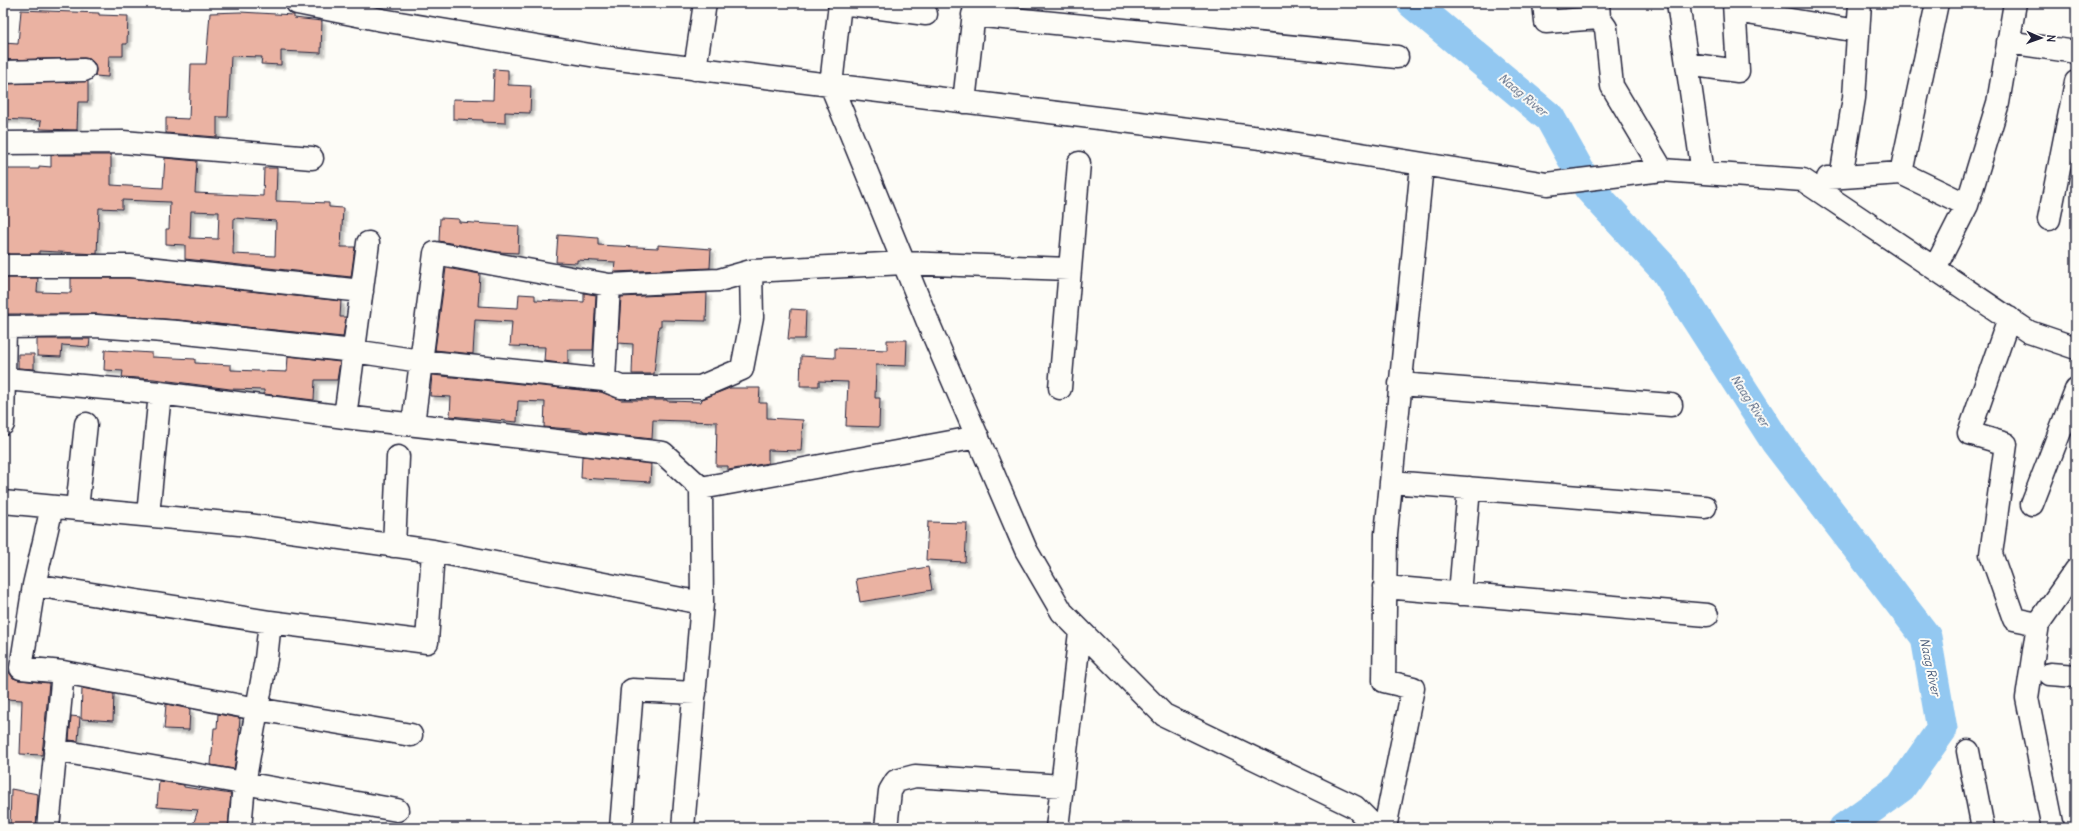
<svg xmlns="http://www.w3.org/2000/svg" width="2079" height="831" viewBox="0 0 2079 831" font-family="Delius,sans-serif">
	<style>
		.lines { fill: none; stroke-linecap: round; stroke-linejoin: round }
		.river { stroke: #93c8f1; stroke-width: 31 }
		.building { fill: #eab2a2; stroke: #22223b; fill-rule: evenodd; filter: url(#shadow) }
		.minor-casing { stroke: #22223b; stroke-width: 25 }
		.minor { stroke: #fdfcf7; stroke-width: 22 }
		.labels { text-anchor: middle; stroke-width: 4; stroke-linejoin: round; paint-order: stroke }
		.water-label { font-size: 12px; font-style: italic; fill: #4a5c7b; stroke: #fdfcf7 }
	</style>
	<defs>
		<filter id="shadow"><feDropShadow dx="3.5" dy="3.5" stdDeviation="1" flood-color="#0004"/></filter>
	</defs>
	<rect width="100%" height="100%" fill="#fdfcf7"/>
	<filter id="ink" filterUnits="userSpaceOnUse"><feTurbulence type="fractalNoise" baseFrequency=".025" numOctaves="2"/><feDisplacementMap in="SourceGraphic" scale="8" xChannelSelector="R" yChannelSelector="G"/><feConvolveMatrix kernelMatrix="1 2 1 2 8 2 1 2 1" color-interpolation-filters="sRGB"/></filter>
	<g filter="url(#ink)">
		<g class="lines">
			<path class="river" d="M1412 3 1550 118 1589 188 1666 271 1776 442 1926 637 1942 729 1901 787 1844 828"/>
		</g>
		<path class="building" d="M21 10 99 13V15L128 16 127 44H123V56H109L108 77 95 76 96 70 95 64 90 59 84 58 3 60V43L18 44Z
			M240 12 294 15V18L322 21 321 53 281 51V65L261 64 262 57 231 56 228 117H217V137L166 133V118L189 119 191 64H206L210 13Z
			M494 69 508 70V85L531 86 530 113 505 112V123L483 122V120L453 119V99L493 100Z
			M88 81V102H78L77 130 40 129 41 121 3 119V84Z
			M51 155H111V185L163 188 165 158 197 161 195 193 263 196 264 168H277L276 201 329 203V207L343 208 341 247H355L351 277 185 259V245L166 244V229H169L170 202 122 200V209L99 208 97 254 39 251V254H3V169H39V166L51 167ZM191 211 219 212 218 239 190 238ZM234 218 276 221 275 256 233 254Z
			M440 218 459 219V222L519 226 518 253 498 252 439 241Z
			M558 235 598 238V245L658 248V245L711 249 710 268 614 272 615 262 577 260V263L556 262Z
			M446 268 480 274 478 306 518 308 519 294 535 295V300L584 302V293L596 295 593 350H568V364L544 361 545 347 510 346 512 322 475 320 473 354 435 350Z
			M3 278H38L37 292 71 293V278H129L341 301 340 317H346L343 337 178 320 97 314H3Z
			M707 293 706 321 661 320V326H659L654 374H632L633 344 618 343 621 297Z
			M791 309 806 310 805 339H788Z
			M37 339H90L89 347 62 345 61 357 37 356Z
			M887 340H907L906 366 876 365 875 398H880L879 427 846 426 848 382 819 381V386H800L801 356 835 358V348L887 350Z
			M105 350 152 353V357L195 359V363L231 365V370L287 372 288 356 340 362 337 380H315L314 400 264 394V390L230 389 154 379 122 377 123 371 104 370Z
			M18 354H34V369L18 368Z
			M432 375 601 392 621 400H667V401L701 402 702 399 730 388H760L759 403H767V418L803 420 801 451 768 450V463L728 470V466H716L717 422 653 420 652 439 583 431V430L544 427 545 402 518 401 517 422 450 416 451 397 430 396Z
			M582 456 651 464 650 482 581 478Z
			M928 522 967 523 965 562 926 560Z
			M928 567 932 590 860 602 856 579Z
			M8 671 13 678 19 680 49 683 42 755 20 754 22 700 6 699Z
			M82 688 114 694 113 721 81 719Z
			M166 704 190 709 189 730 164 729Z
			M218 714 240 718 239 731H240L234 769 211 765 214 728H217Z
			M71 716 80 717 78 741 69 740Z
			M159 781 184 785V787L231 794 228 828H192L198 810 157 807Z
			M11 789 38 794 36 828H10Z"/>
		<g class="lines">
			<defs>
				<path id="minor" d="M297 3 382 20 602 57 1261 138 1547 184 1662 170 1803 180 2029 332 2076 348
					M840 3 831 85 930 327 1026 550 1062 612 1164 715 1355 807 1376 828
					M842 3 926 14
					M1544 3 1546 22 1599 18
					M1598 3 1599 18 1606 28 1612 86 1662 170
					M1678 3 1703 173
					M1735 11 1858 31
					M973 15 1397 57
					M2008 42 2076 52
					M1687 64 1738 71 1734 3
					M695 69 705 3
					M3 72 84 70
					M964 102 975 3
					M3 143 123 142 312 158
					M1901 173 1937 3
					M1841 177 1854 98 1860 3
					M1828 178 1901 173 1967 205
					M2049 219 2076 82
					M3 266H130L362 291
					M1935 268 1967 205 1998 103 2015 3
					M609 285 719 280 751 271 904 263 1070 269
					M2009 318 1969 433 2006 444 1991 554 2014 619 2038 624
					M3 327H5L3 424
					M5 327 96 326 177 332 354 351 420 361 604 380 621 387H700L742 369 752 317 751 271
					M5 379 160 393 148 515
					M1400 384 1671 405
					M1060 388 1079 163
					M160 393 345 417 663 453 701 488 702 603
					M345 417 368 243
					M413 424 435 253 609 285 604 380
					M1391 482 1705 507
					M701 488 978 437
					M3 502 248 525 433 551 702 603 683 828
					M2032 504 2076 390
					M77 509 86 424
					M394 546 398 457
					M34 585 270 622
					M1385 587 1707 615
					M1460 594 1469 488
					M63 672 257 709 244 784 240 828
					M2050 674 2076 676
					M411 735 257 709 266 659 270 622 427 642 433 551
					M55 750 397 810
					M1968 751 1983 828
					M48 828 63 672 21 668 34 585 52 507
					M621 828 632 690 695 693
					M886 828 890 791 896 781 915 776 1062 786
					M1057 828 1080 632
					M1385 828 1413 688 1384 681 1386 534 1422 165
					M2053 828 2027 698 2038 624 2076 570"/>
			</defs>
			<use href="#minor" class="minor-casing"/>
			<use href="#minor" class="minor"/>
		</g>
	</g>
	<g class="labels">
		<g class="water-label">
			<text transform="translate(1523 95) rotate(40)" y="4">Naag River</text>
			<text transform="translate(1750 401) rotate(57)" y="4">Naag River</text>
			<text transform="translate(1930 667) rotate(78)" y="4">Naag River</text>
		</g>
	</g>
	<rect width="2079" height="831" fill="none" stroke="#fdfcf7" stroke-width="16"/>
	<rect x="8" y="8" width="2063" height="815" fill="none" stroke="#22223b" stroke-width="1.5" filter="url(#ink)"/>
	<g transform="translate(2041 38) rotate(92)" stroke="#fdfcf7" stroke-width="3" paint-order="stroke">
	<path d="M0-3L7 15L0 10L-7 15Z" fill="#22223b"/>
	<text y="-6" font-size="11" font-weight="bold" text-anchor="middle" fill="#22223b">N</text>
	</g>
</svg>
